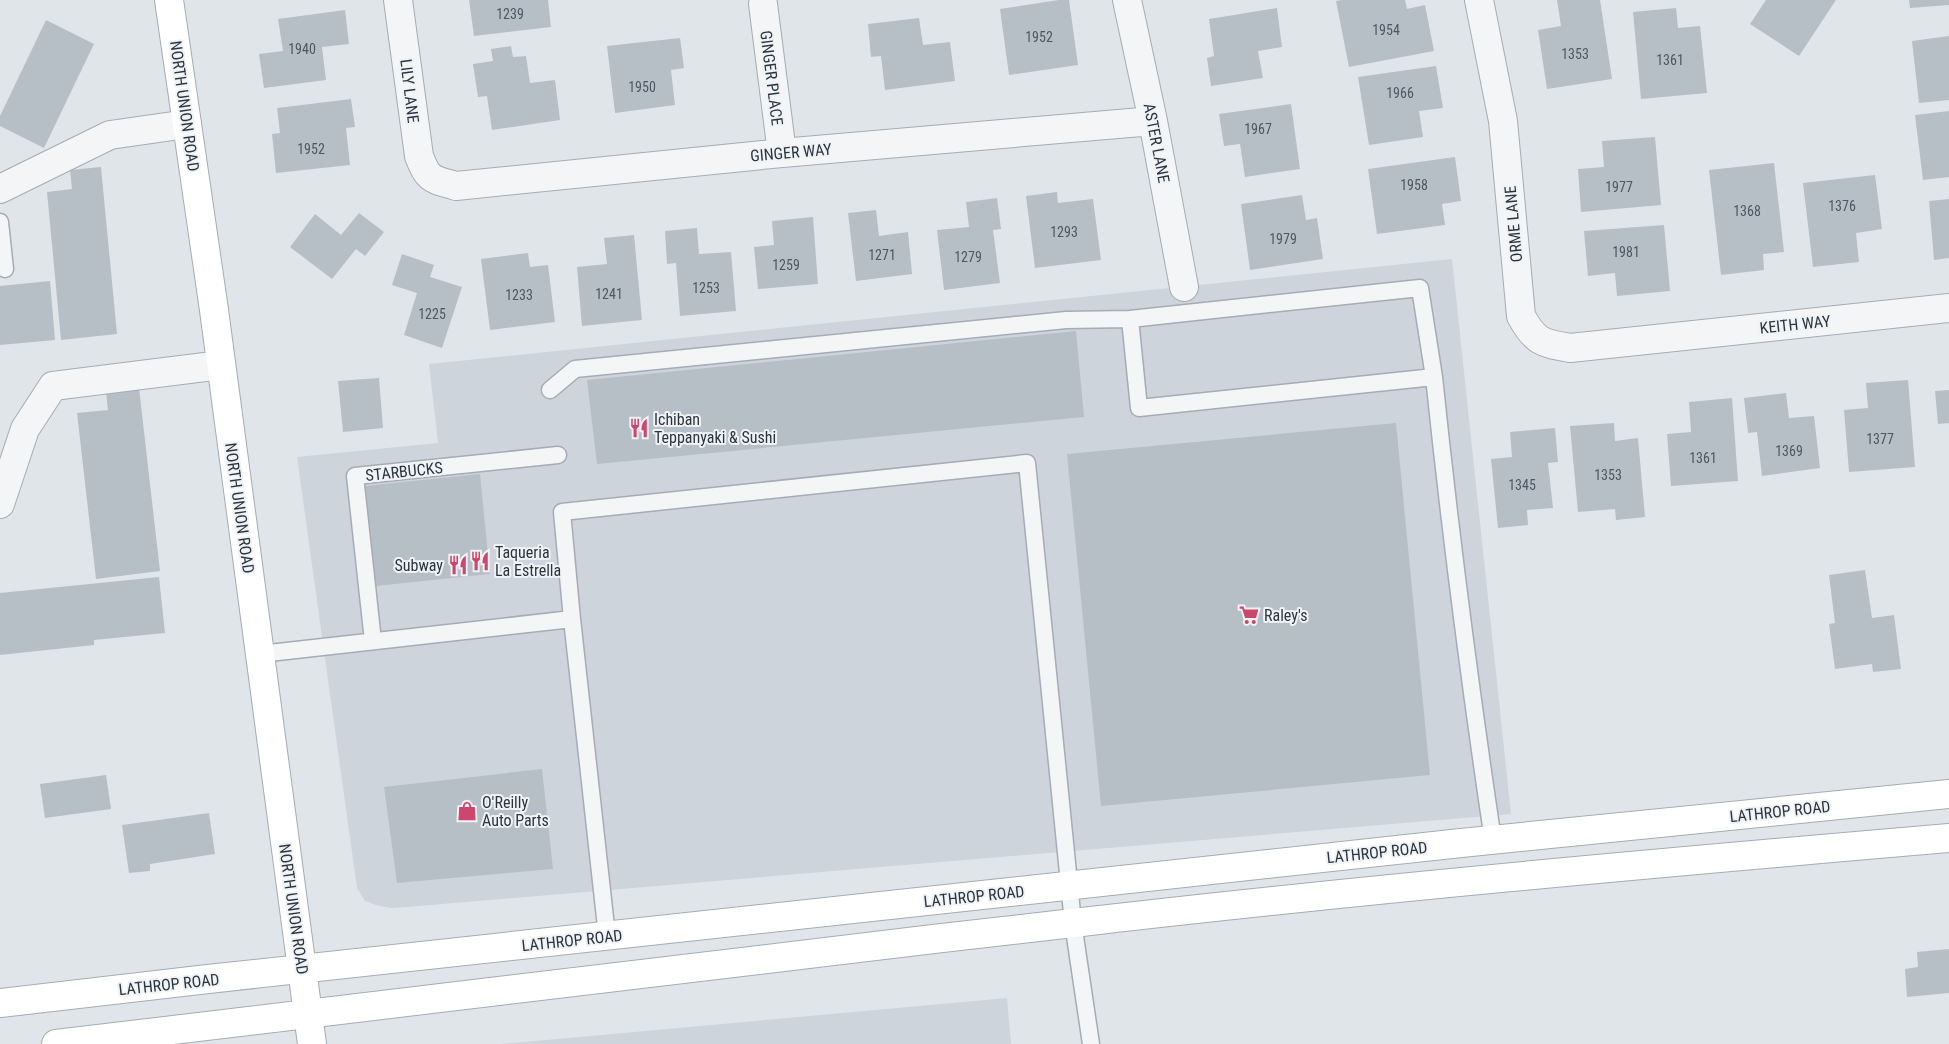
<svg xmlns="http://www.w3.org/2000/svg" width="1949" height="1044" viewBox="0 0 1949 1044" font-family="'Roboto Condensed',sans-serif">
	<style>
		.built { fill: #ced4db }
		.building { fill: #b7bfc6 }
		.lines { fill: none; stroke-linecap: round; stroke-linejoin: round }
		.lane-casing { stroke: #a5acb3; stroke-width: 19 }
		.street-casing { stroke: #a5acb3; stroke-width: 30 }
		.secondary-casing { stroke: #a5acb3; stroke-width: 30 }
		.lane { stroke: #f3f5f7; stroke-width: 16 }
		.street { stroke: #f3f5f7; stroke-width: 28 }
		.secondary { stroke: #fff; stroke-width: 28 }
		.labels { text-anchor: middle; stroke-width: 4; stroke-linejoin: round; paint-order: stroke }
		.number-label { font-size: 14px; fill: #4c5762 }
		.street-label { font-size: 16px; fill: #293440; stroke: #f0f3f6 }
		.poi-label { font-size: 16px; fill: #293440; stroke: #f0f3f6; text-anchor: start }
	</style>
	<rect width="100%" height="100%" fill="#e0e5e9"/>
	<path class="built" d="M1452 259 1511 814 407 907 391 908 376 905 365 901 357 888 297 457 438 443 429 364Z
		M1007 998 1011 1044H502Z"/>
	<path class="building" d="M469 0H548L551 27 474 36Z
		M1059 0H1069L1078 65 1009 75 1000 9Z
		M1342 0H1405L1407 9 1425 5 1434 51 1349 67 1336 1Z
		M1557 0H1600L1612 79 1547 89 1538 30 1561 26Z
		M1766 0H1836L1799 56 1750 24Z
		M1909 0H1949V5L1910 8Z
		M1277 8 1282 47 1258 51 1263 78 1211 86 1207 58 1214 56 1209 19Z
		M1676 8 1678 28 1700 26 1707 93 1641 99 1633 12Z
		M345 10 349 44 322 47 326 80 264 88 259 54 283 51 278 19Z
		M919 18 923 45 950 42 955 81 885 90 881 56 871 57 868 24Z
		M46 20 94 44 44 148 0 126V116Z
		M1949 36V100L1919 103 1912 41Z
		M680 38 684 68 671 70 675 105 615 113 607 46Z
		M511 46 513 57 526 56 530 83 555 80 560 120 492 130 487 96 478 97 473 64 493 61 491 49Z
		M1436 66 1443 108 1419 111 1423 137 1369 145 1358 77Z
		M351 99 355 127 346 128 350 165 276 173 272 134 280 133 277 108Z
		M1291 104 1300 169 1245 177 1240 144 1224 146 1219 114Z
		M1949 111V177L1923 180 1915 115Z
		M1655 137 1661 205 1581 212 1578 169 1604 167 1602 141Z
		M1455 157 1461 201 1442 204 1445 225 1377 234 1368 169Z
		M1774 163 1784 252 1763 254 1764 270 1721 275 1709 170Z
		M101 167 117 334 61 340 47 192 72 189 70 170Z
		M1875 175 1882 229 1856 233 1859 262 1813 267 1803 183Z
		M1057 192 1058 203 1093 199 1101 260 1035 268 1026 196Z
		M1302 195 1306 220 1317 218 1323 259 1250 270 1241 204Z
		M997 198 1001 229 993 230 1000 283 944 290 937 230 969 227 966 202Z
		M1949 199V258L1934 260 1929 201Z
		M876 210 879 236 908 232 912 274 856 281 848 213Z
		M359 213 384 232 365 256 356 249 332 279 290 247 315 214 341 235Z
		M813 217 818 284 758 289 754 247 774 245 772 221Z
		M1664 225 1670 291 1617 296 1615 273 1588 276 1584 231Z
		M697 228 699 254 731 252 736 311 680 316 676 263 667 264 665 231Z
		M634 235 642 320 582 326 577 267 607 264 604 238Z
		M528 253 530 267 548 265 555 322 490 330 481 259Z
		M402 254 434 265 430 277 462 287 442 348 404 335 417 293 392 285Z
		M50 281 55 340 0 345V286Z
		M1076 331 1084 417 597 464 587 380Z
		M379 378 383 428 343 432 338 381Z
		M1908 380 1915 467 1849 472 1844 410 1868 408 1866 383Z
		M139 388 160 571 96 579 77 413 108 410 106 392Z
		M1949 390V423L1938 424 1935 391Z
		M1786 393 1789 418 1814 416 1820 468 1762 476 1757 432 1748 433 1744 398Z
		M1732 398 1738 481 1671 486 1667 434 1691 432 1689 402Z
		M1396 423 1430 775 1101 806 1067 454Z
		M1614 423 1615 441 1638 438 1645 517 1616 520 1615 509 1578 512 1570 426Z
		M1555 428 1558 462 1548 463 1553 508 1527 510 1528 525 1498 528 1491 459 1512 457 1510 432Z
		M480 474 490 574 376 586 365 486Z
		M1865 570 1872 618 1894 615 1901 669 1873 672 1872 664 1835 669 1829 624 1835 623 1829 575Z
		M159 577 165 633 94 640V645L0 655V593Z
		M542 769 553 869 397 883 384 787Z
		M106 775 111 809 45 818 40 784Z
		M209 813 215 854 150 864V871L129 873 122 825Z
		M1949 949V993L1907 997 1905 969 1918 967 1917 952Z"/>
	<g class="lines">
		<defs>
			<path id="lane" d="M0 222 5 269
				M1434 377 1420 288 1130 319 1139 408 1434 377C1450 531 1470 686 1493 840
				M550 390 575 369 1066 320 1130 319
				M572 619 562 512 1027 463 1073 923 1091 1044
				M373 641 355 476 558 455
				M260 654 572 619 607 936"/>
			<path id="street" d="M398 0 419 156C428 181 433 179 456 186L782 153 1153 121
				M1127 0 1153 121 1184 287
				M1479 0 1503 121 1521 316C1535 342 1542 343 1570 348L1949 308
				M763 4 782 153
				M0 189 110 135 187 124
				M0 504 25 429 53 386 221 365"/>
			<path id="secondary" d="M169 0 214 310 312 1044
				M0 1003 208 979 1461 843 1949 794
				M56 1044C396 1006 734 961 1073 923 1365 889 1657 863 1949 838"/>
		</defs>
		<use href="#lane" class="lane-casing"/>
		<use href="#street" class="street-casing"/>
		<use href="#secondary" class="secondary-casing"/>
		<use href="#lane" class="lane"/>
		<use href="#street" class="street"/>
		<use href="#secondary" class="secondary"/>
	</g>
	<defs>
		<symbol id="restaurant-bare" viewBox="-9 -9 18 18"><path d="M-5-6h1v4h1v-4h1v4h1v-4h1v5L-1.5 .5V6h-2V.5L-5-1ZM5-6V6H3V1.5H1.5Q1.5-4 5-6Z" fill="#cd466b" stroke="#f0f3f6" stroke-width="2.5" paint-order="stroke"/></symbol>
		<symbol id="supermarket-bare" viewBox="-9 -9 18 18"><path d="M-6-5.5h2.5l.6 2H6L4.5 2H-2.5L-4.4-4H-6ZM-1.5 3.2a1.3 1.3 0 1 0 .1 0ZM3 3.2a1.3 1.3 0 1 0 .1 0Z" fill="#cd466b" stroke="#f0f3f6" stroke-width="2.5" paint-order="stroke"/></symbol>
		<symbol id="shop-bare" viewBox="-9 -9 18 18"><path d="M-5-2.5h2.3a2.7 3.5 0 0 1 5.4 0H5L5.5 6h-11ZM-1.5-2.5h3a1.5 2.3 0 0 0-3 0Z" fill="#cd466b" stroke="#f0f3f6" stroke-width="2.5" paint-order="stroke"/></symbol>
	</defs>
	<g fill-rule="evenodd">
		<use href="#restaurant-bare" x="625" y="414" width="28" height="28"/>
		<use href="#restaurant-bare" x="466" y="547" width="28" height="28"/>
		<use href="#restaurant-bare" x="444" y="551" width="28" height="28"/>
		<use href="#supermarket-bare" x="1235" y="601" width="28" height="28"/>
		<use href="#shop-bare" x="453" y="797" width="28" height="28"/>
	</g>
	<g class="labels">
		<g class="number-label">
			<text x="510" y="19">1239</text>
			<text x="1386" y="35">1954</text>
			<text x="1039" y="42">1952</text>
			<text x="302" y="54">1940</text>
			<text x="1575" y="59">1353</text>
			<text x="1670" y="65">1361</text>
			<text x="642" y="92">1950</text>
			<text x="1400" y="98">1966</text>
			<text x="1258" y="134">1967</text>
			<text x="311" y="154">1952</text>
			<text x="1414" y="190">1958</text>
			<text x="1619" y="192">1977</text>
			<text x="1842" y="211">1376</text>
			<text x="1747" y="216">1368</text>
			<text x="1064" y="237">1293</text>
			<text x="1283" y="244">1979</text>
			<text x="1626" y="257">1981</text>
			<text x="882" y="260">1271</text>
			<text x="968" y="262">1279</text>
			<text x="786" y="270">1259</text>
			<text x="706" y="293">1253</text>
			<text x="609" y="299">1241</text>
			<text x="519" y="300">1233</text>
			<text x="432" y="319">1225</text>
			<text x="1880" y="444">1377</text>
			<text x="1789" y="456">1369</text>
			<text x="1703" y="463">1361</text>
			<text x="1608" y="480">1353</text>
			<text x="1522" y="490">1345</text>
		</g>
		<g class="street-label">
			<text transform="translate(772 78) rotate(83)" y="6">GINGER PLACE</text>
			<text transform="translate(410 91) rotate(83)" y="6">LILY LANE</text>
			<text transform="translate(185 106) rotate(82)" y="6">NORTH UNION ROAD</text>
			<text transform="translate(1157 143) rotate(79)" y="6">ASTER LANE</text>
			<text transform="translate(791 152) rotate(-5)" y="6">GINGER WAY</text>
			<text transform="translate(1513 224) rotate(-95)" y="6">ORME LANE</text>
			<text transform="translate(1795 324) rotate(-6)" y="6">KEITH WAY</text>
			<text transform="translate(404 471) rotate(-6)" y="6">STARBUCKS</text>
			<text transform="translate(240 508) rotate(82)" y="6">NORTH UNION ROAD</text>
			<text transform="translate(1780 811) rotate(-6)" y="6">LATHROP ROAD</text>
			<text transform="translate(1377 852) rotate(-6)" y="6">LATHROP ROAD</text>
			<text transform="translate(974 896) rotate(-6)" y="6">LATHROP ROAD</text>
			<text transform="translate(294 909) rotate(82)" y="6">NORTH UNION ROAD</text>
			<text transform="translate(572 940) rotate(-6)" y="6">LATHROP ROAD</text>
			<text transform="translate(169 984) rotate(-6)" y="6">LATHROP ROAD</text>
		</g>
		<g class="poi-label">
			<text x="654" y="425">Ichiban<tspan x="654" dy="18">Teppanyaki &amp; Sushi</tspan></text>
			<text x="495" y="558">Taqueria<tspan x="495" dy="18">La Estrella</tspan></text>
			<text x="443" y="571" text-anchor="end">Subway</text>
			<text x="1264" y="621">Raley's</text>
			<text x="482" y="808">O'Reilly<tspan x="482" dy="18">Auto Parts</tspan></text>
		</g>
	</g>
</svg>
